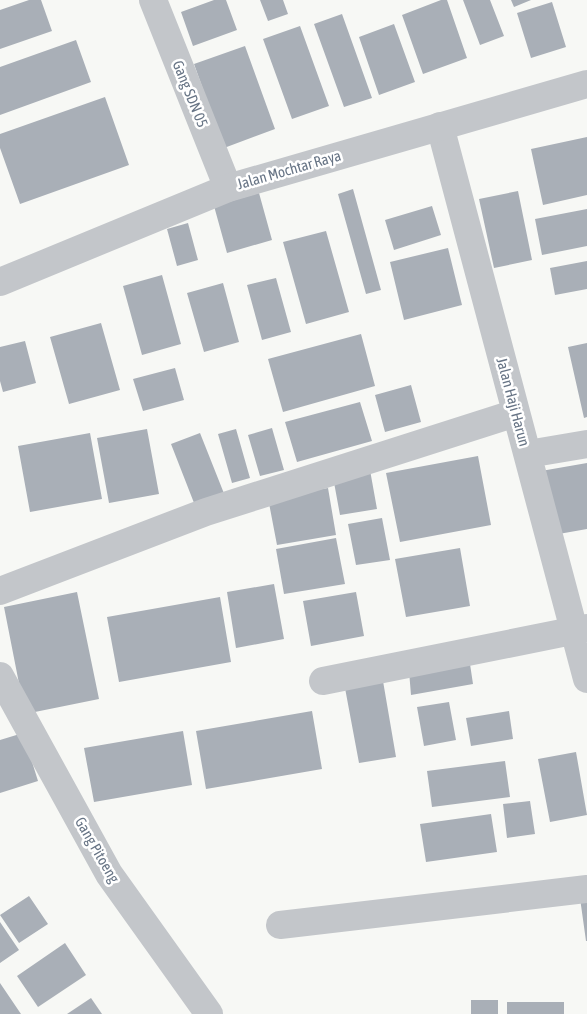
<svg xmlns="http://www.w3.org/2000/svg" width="587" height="1014" viewBox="0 0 587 1014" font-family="'Asap Condensed',sans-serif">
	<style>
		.building { fill: #a9afb7 }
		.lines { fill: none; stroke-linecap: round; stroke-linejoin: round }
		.minor { stroke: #c3c6ca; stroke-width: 28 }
		.tertiary { stroke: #c3c6ca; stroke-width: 28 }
		.labels { text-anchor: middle; stroke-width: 5; stroke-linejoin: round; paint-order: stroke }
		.street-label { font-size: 15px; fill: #677485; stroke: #fff }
	</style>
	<rect width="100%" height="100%" fill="#f7f8f5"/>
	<path class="building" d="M29 0H41L52 31 0 49V10Z
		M214 0H226L237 30 193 46 181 12Z
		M260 0H283L288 14 268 21Z
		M441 0H447L467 58 423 74 402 15Z
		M463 0H490L504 36 480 45Z
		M511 0H531L514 7Z
		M552 2 566 47 531 58 517 13Z
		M342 14 372 98 344 107 314 24Z
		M394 24 415 82 379 95 359 37Z
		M300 26 329 106 292 119 263 39Z
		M76 40 91 82 0 115V67Z
		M245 46 275 129 224 148 194 64Z
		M105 97 129 165 20 204 0 148V134Z
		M587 137V195L543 205 531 149Z
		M353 189 381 290 366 294 338 194Z
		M518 191 532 260 494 268 479 199Z
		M259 193 272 240 227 253 214 206Z
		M432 206 441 235 394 250 385 220Z
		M587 209V246L542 255 535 219Z
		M188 223 198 260 177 266 167 229Z
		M326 231 349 312 306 324 283 242Z
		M448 248 462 305 404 320 390 262Z
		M587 261V289L555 295 550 268Z
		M162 275 181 344 142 355 123 286Z
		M276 278 291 332 262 340 247 285Z
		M223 283 239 342 204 352 187 293Z
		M101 323 120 390 69 404 50 337Z
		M361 334 375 386 283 412 268 359Z
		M25 341 36 383 3 392 0 381V347Z
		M587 343V417L584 418 568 347Z
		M175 368 184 400 143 411 133 379Z
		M411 385 421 422 385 432 375 395Z
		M360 402 372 441 297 462 285 422Z
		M272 428 284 470 260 476 248 435Z
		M147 429 159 494 109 503 97 438Z
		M236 429 250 478 232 483 218 434Z
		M90 433 102 499 30 512 18 446Z
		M200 433 225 496 196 508 171 444Z
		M478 456 491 525 400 542 386 473Z
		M587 463V529L553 535 541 471Z
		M370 470 377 509 340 515 333 477Z
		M328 488 336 535 277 545 268 498Z
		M382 518 390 560 356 565 348 524Z
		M336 538 345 584 284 594 276 549Z
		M460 548 470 606 406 617 395 559Z
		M274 584 284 639 236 648 227 592Z
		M77 592 99 699 25 714 4 607Z
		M356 592 364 636 311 646 303 601Z
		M220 597 231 662 119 682 107 617Z
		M470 664 473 684 411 695 409 671Z
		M383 681 396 757 359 763 345 688Z
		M449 702 456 740 424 746 417 707Z
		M312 711 322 769 206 789 196 731Z
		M509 711 513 739 471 746 466 718Z
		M183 731 192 785 94 802 84 748Z
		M23 733 38 781 0 793V740Z
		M576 752 587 815 550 822 538 759Z
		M505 761 510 797 432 807 427 771Z
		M530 801 535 834 507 838 503 804Z
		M491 814 497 852 426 862 420 824Z
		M29 896 48 924 19 943 0 915Z
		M587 897V941H586L580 898Z
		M0 922 19 950 0 963Z
		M65 943 86 975 38 1007 17 976Z
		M0 983 21 1014H0Z
		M91 998 102 1014H67Z
		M471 1000H498V1014H471Z
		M507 1002H564V1014H507Z"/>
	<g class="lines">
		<path class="minor" d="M153 0 228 188
			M440 126 587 679
			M528 454 587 444
			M0 591 206 512 516 413
			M0 676 109 874 209 1014
			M323 681 587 628
			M280 925 587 889"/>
		<path class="tertiary" d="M0 282 228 188 587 84"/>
	</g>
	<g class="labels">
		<g class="street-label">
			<text transform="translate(190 94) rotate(68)" y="5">Gang SDN 05</text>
			<text transform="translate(289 170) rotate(-16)" y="5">Jalan Mochtar Raya</text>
			<text transform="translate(513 402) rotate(75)" y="5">Jalan Haji Harun</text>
			<text transform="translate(97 850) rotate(60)" y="5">Gang Pitoeng</text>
		</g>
	</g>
</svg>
